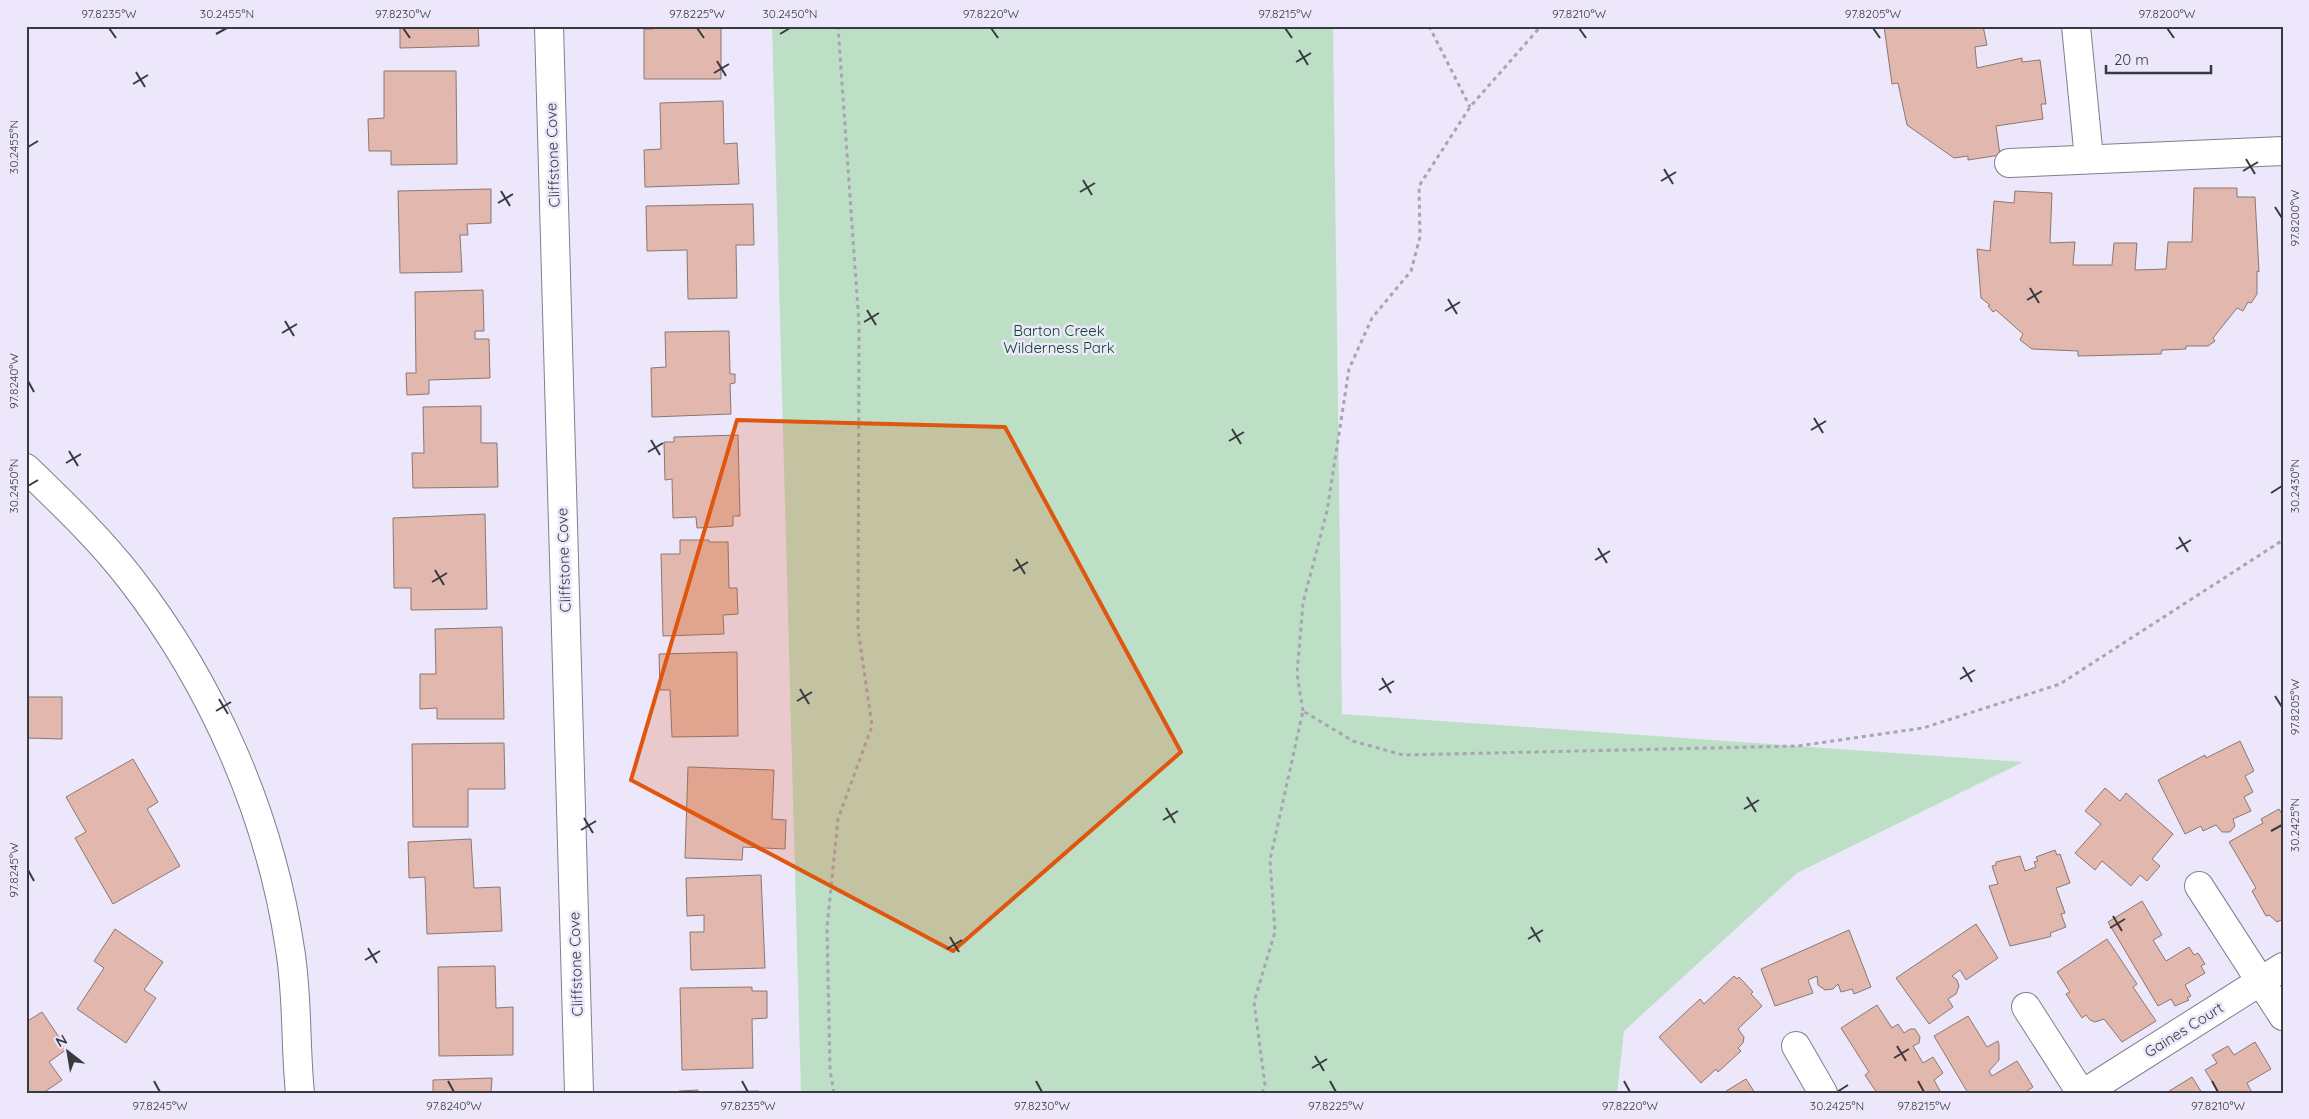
<svg xmlns="http://www.w3.org/2000/svg" width="2309" height="1119" viewBox="0 0 2309 1119" font-family="Quicksand,sans-serif">
	<style>
		.green { fill: #bddfc6 }
		.building { fill: #e2b8ae; stroke: #8b7772 }
		.lines { fill: none; stroke-linecap: round; stroke-linejoin: round }
		.minor-casing { stroke: #827e8f; stroke-width: 30 }
		.path { stroke: #a8a4b3; stroke-width: 3; stroke-dasharray: 4 4; stroke-linecap: butt }
		.minor { stroke: #fff; stroke-width: 28 }
		.marked { fill: #df570f; fill-opacity: 0.2; stroke: #df570f; stroke-width: 4; stroke-linejoin: round }
		.ticks { fill: none; stroke: #3b3940; stroke-width: 2 }
		.labels { text-anchor: middle; stroke-width: 5; stroke-linejoin: round; paint-order: stroke }
		.street-label { font-size: 15px; fill: #3b3940; stroke: #ece7fa }
		.park-label { font-size: 15px; fill: #0c4625; stroke: #ece7fa }
		.neatline { fill: none; stroke: #3b3940; stroke-width: 2 }
		.ticks-label { font-size: 12px; text-anchor: middle; fill: #3b3940 }
	</style>
	<rect width="100%" height="100%" fill="#ece7fa"/>
	<path class="green" d="M772 26H1333L1342 714 2023 762 1797 873 1624 1031 1617 1093H801Z"/>
	<path class="building" d="M400 26H478L479 46 400 48Z
		M653 26H721V79H644V29H653Z
		M1884 26H1983L1987 45 1975 47 1977 68 2022 58V62L2040 60 2046 104H2041L2043 119 1996 126 2000 155 1968 160V156L1954 158 1907 125 1898 83 1892 84Z
		M384 71H456L457 164 391 165V151H369L368 119 384 118Z
		M723 101 724 144 737 143 739 184 645 187 644 150 661 149 660 103Z
		M2194 188H2237V197H2255L2259 272 2257 271V294L2251 303 2248 302 2243 311 2237 308 2213 338 2215 341 2208 346H2186V349L2162 350 2161 354 2078 356V351L2032 349 2020 340 2023 334 1996 310 1993 312 1988 306 1990 305 1981 298 1977 249 1990 251 1994 201 2014 203 2015 191 2052 193 2050 243 2075 242 2073 265H2112L2114 243H2137L2135 270 2166 269 2168 242H2192Z
		M491 189V223L467 224 468 235H460L462 272 400 273 398 191Z
		M753 204 754 245H736L737 298 688 299 687 250 647 251 646 206Z
		M483 290 484 331H475V339H489L490 378 429 380V394L407 395 406 373H416L415 292Z
		M729 331 730 374H735V383L730 384 731 414 652 417 651 368 666 367 665 332Z
		M481 406V443H497L498 487 413 488 412 453H424L423 407Z
		M738 435 740 516H733V526L697 528 696 517 673 518 672 479 665 480 664 442H674V437Z
		M485 514 487 609 411 610V588H394L393 518Z
		M680 540H709V542H728L729 588H737L738 614 723 615 724 634 663 636 661 554H680Z
		M502 627 504 719H437V708L420 709V674H436L435 629Z
		M737 652 738 736 672 737 670 690H660L659 654Z
		M26 697H62V739L26 738Z
		M2240 741 2254 771 2245 776 2253 792 2244 797 2251 811 2233 819 2235 826 2230 832H2222L2216 825 2203 831 2201 826 2185 834 2158 780 2205 755 2206 758Z
		M504 743 505 789H468V827H413L412 744Z
		M133 759 158 802 147 809 180 866 113 904 75 838 86 832 66 797Z
		M688 767 774 770 772 819 786 820 785 849 743 847 742 860 685 858Z
		M2105 788 2120 801 2126 793 2173 834 2152 859 2160 866 2147 881 2140 875 2131 886 2102 861 2095 870 2075 853 2101 824 2085 811Z
		M2279 809 2283 816V919L2277 922 2269 915 2266 916 2252 891 2256 888 2229 842 2263 823 2261 819Z
		M471 839 474 888 500 887 502 931 427 934 425 877 409 878 408 842Z
		M2055 850 2057 855 2060 854 2070 883 2056 888 2065 913 2061 914 2066 927 2050 933 2051 936 2049 937 2010 946 1989 886 1998 884 1992 866 1996 865V862L2020 856 2025 871 2036 867 2034 862 2038 861 2036 857Z
		M761 875 765 968 691 970 690 932H704V915L687 916 686 878Z
		M2142 901 2162 935 2153 940 2166 961 2189 947 2194 955 2198 953 2205 964 2201 966 2205 973 2185 985 2191 996 2187 998 2189 1000 2175 1006 2171 999 2158 1006 2108 922Z
		M1976 924 1998 958 1966 980 1960 970 1952 976 1957 980 1959 986 1956 994 1948 999 1953 1007 1929 1024 1896 978Z
		M115 929 163 962 144 990 156 998 126 1043 77 1009 104 968 94 961Z
		M1849 930 1871 987 1854 994 1852 989 1841 992 1838 984 1833 989 1825 990 1818 985 1817 976 1808 980 1813 993 1775 1006 1761 969Z
		M2107 939 2137 984 2133 987 2156 1021 2122 1042 2104 1019 2095 1022 2090 1020 2086 1015 2082 1018 2066 994 2070 992 2057 972Z
		M495 966 496 1008 513 1007V1055L439 1056 438 967Z
		M1734 976 1737 979 1739 977 1753 992 1751 994 1762 1006 1738 1029 1744 1037 1743 1043 1738 1048 1741 1051 1718 1072 1716 1069 1701 1083 1659 1037 1700 999 1704 1004Z
		M752 987V991H767V1018L752 1019 753 1068 682 1070 680 988Z
		M1877 1005 1892 1028 1898 1024 1904 1033 1910 1029H1915L1920 1037 1919 1043 1913 1046 1923 1063 1933 1057 1943 1073 1934 1080 1940 1091 1937 1093H1877L1865 1075 1869 1072 1841 1028Z
		M42 1012 67 1049 49 1062 62 1080 43 1093H26V1022Z
		M1968 1016 1987 1047 1998 1041 1999 1045V1060L1989 1071 1992 1076 2017 1061 2033 1087 2024 1093H1968L1934 1036Z
		M2255 1042 2271 1069 2247 1083 2252 1093H2219L2205 1070 2217 1063 2212 1055 2228 1046 2234 1055Z
		M2192 1077 2202 1093H2166Z
		M492 1078 491 1093H433V1080Z
		M1746 1079 1755 1093H1723Z
		M698 1090V1092L759 1091 760 1093H679V1091Z"/>
	<g class="lines">
		<defs>
			<path id="minor" d="M549 26 579 1093
				M2076 26 2089 159
				M2009 163 2283 151
				M26 468C62 503 99 538 130 578 213 685 270 815 290 949 298 997 295 1045 300 1093
				M2199 886 2283 1016
				M2026 1007 2081 1093
				M1796 1046 1823 1093
				M2084 1093 2283 967"/>
		</defs>
		<use href="#minor" class="minor-casing"/>
		<path class="path" d="M1429 26 1470 107
			M1303 711 1297 674 1303 603 1327 511 1349 369 1372 318 1411 271 1420 237 1419 186 1470 107 1541 26
			M834 1093 830 1070 827 927 838 819 872 726 858 629 859 324 838 26
			M1262 1093 1265 1085 1254 1002 1275 932 1270 860 1303 711 1353 741 1403 755 1798 746 1923 728 2060 684 2283 540"/>
		<use href="#minor" class="minor"/>
	</g>
	<path class="marked" d="M737 420 1005 427 1181 752 953 951 631 780Z"/>
	<path class="ticks" d="M109 28 116 38M403 28 410 38M697 28 704 38M991 28 998 38M1285 28 1292 38M1579 28 1586 38M1873 28 1880 38M2167 28 2174 38M216 34 227 28M780 34 790 28M1299 50 1308 65M717 61 726 76M1296 62 1311 53M136 72 145 87M714 73 729 64M133 84 148 75M28 147 38 141M2246 159 2255 174M1664 169 1673 184M2243 171 2258 162M1083 180 1092 195M1661 181 1676 172M501 191 510 206M1080 192 1095 183M498 203 513 194M2275 207 2282 218M2030 288 2039 303M1448 299 1457 314M2027 300 2042 291M867 310 876 325M1445 311 1460 302M285 321 294 336M864 322 879 313M282 333 297 324M28 381 34 392M1814 418 1823 433M1232 429 1241 444M1811 430 1826 421M651 440 660 455M1229 441 1244 432M69 451 78 466M648 452 663 443M66 463 81 454M28 486 38 480M2271 493 2282 486M2179 537 2188 552M1598 548 1607 563M2176 549 2191 540M1016 559 1025 574M1595 560 1610 551M435 570 444 585M1013 571 1028 562M432 582 447 573M1963 667 1972 682M1382 678 1391 693M1960 679 1975 670M800 689 809 704M1379 690 1394 681M2275 696 2282 707M219 699 228 714M797 701 812 692M216 711 231 702M1747 797 1756 812M1166 808 1175 823M1744 809 1759 800M584 818 593 833M1163 820 1178 811M581 830 596 821M2271 831 2282 825M28 870 34 881M2113 916 2122 931M1531 927 1540 942M2110 928 2125 919M950 937 959 952M1528 939 1543 930M368 948 377 963M947 949 962 940M365 960 380 951M1897 1046 1906 1061M1315 1056 1324 1071M1894 1058 1909 1049M1312 1068 1327 1059M154 1081 160 1092M448 1081 454 1092M742 1081 748 1092M1036 1081 1042 1092M1330 1081 1336 1092M1624 1081 1630 1092M1918 1081 1924 1092M2212 1081 2218 1092M1837 1092 1848 1085"/>
	<g class="labels">
		<g class="street-label">
			<text transform="translate(553 155) rotate(-92)" y="5">Cliffstone Cove</text>
			<text transform="translate(564 560) rotate(-92)" y="5">Cliffstone Cove</text>
			<text transform="translate(576 964) rotate(-92)" y="5">Cliffstone Cove</text>
			<text transform="translate(2184 1030) rotate(-32)" y="5">Gaines Court</text>
		</g>
		<g class="park-label">
			<text x="1059" y="336">Barton Creek<tspan x="1059" dy="17">Wilderness Park</tspan></text>
		</g>
	</g>
	<rect width="2309" height="1119" fill="none" stroke="#ece7fa" stroke-width="55"/>
	<g transform="translate(68 1052) rotate(329)" stroke="#ece7fa" stroke-width="4" paint-order="stroke">
	<path d="M0-4L9 19L0 12L-9 19Z" fill="#3b3940"/>
	<text y="-8" font-size="14" font-weight="bold" text-anchor="middle" fill="#3b3940">N</text>
	</g>
	<path d="M2106 65v8h105v-8" fill="none" stroke="#3b3940" stroke-width="2.5"/>
	<text x="2114" y="65" font-size="15" fill="#3b3940" stroke="#ece7fa" stroke-width="4" paint-order="stroke">20 m</text>
	<rect x="28" y="28" width="2254" height="1064" class="neatline"/>
	<g class="ticks-label">
		<text x="109" y="18">97.8235°W</text>
		<text x="227" y="18">30.2455°N</text>
		<text x="403" y="18">97.8230°W</text>
		<text x="697" y="18">97.8225°W</text>
		<text x="790" y="18">30.2450°N</text>
		<text x="991" y="18">97.8220°W</text>
		<text x="1285" y="18">97.8215°W</text>
		<text x="1579" y="18">97.8210°W</text>
		<text x="1873" y="18">97.8205°W</text>
		<text x="2167" y="18">97.8200°W</text>
		<text transform="translate(14 147) rotate(-90)" y="4">30.2455°N</text>
		<text transform="translate(2295 218) rotate(-90)" y="4">97.8200°W</text>
		<text transform="translate(14 381) rotate(-90)" y="4">97.8240°W</text>
		<text transform="translate(14 486) rotate(-90)" y="4">30.2450°N</text>
		<text transform="translate(2295 486) rotate(-90)" y="4">30.2430°N</text>
		<text transform="translate(2295 707) rotate(-90)" y="4">97.8205°W</text>
		<text transform="translate(2295 825) rotate(-90)" y="4">30.2425°N</text>
		<text transform="translate(14 870) rotate(-90)" y="4">97.8245°W</text>
		<text x="160" y="1110">97.8245°W</text>
		<text x="454" y="1110">97.8240°W</text>
		<text x="748" y="1110">97.8235°W</text>
		<text x="1042" y="1110">97.8230°W</text>
		<text x="1336" y="1110">97.8225°W</text>
		<text x="1630" y="1110">97.8220°W</text>
		<text x="1837" y="1110">30.2425°N</text>
		<text x="1924" y="1110">97.8215°W</text>
		<text x="2218" y="1110">97.8210°W</text>
	</g>
</svg>
